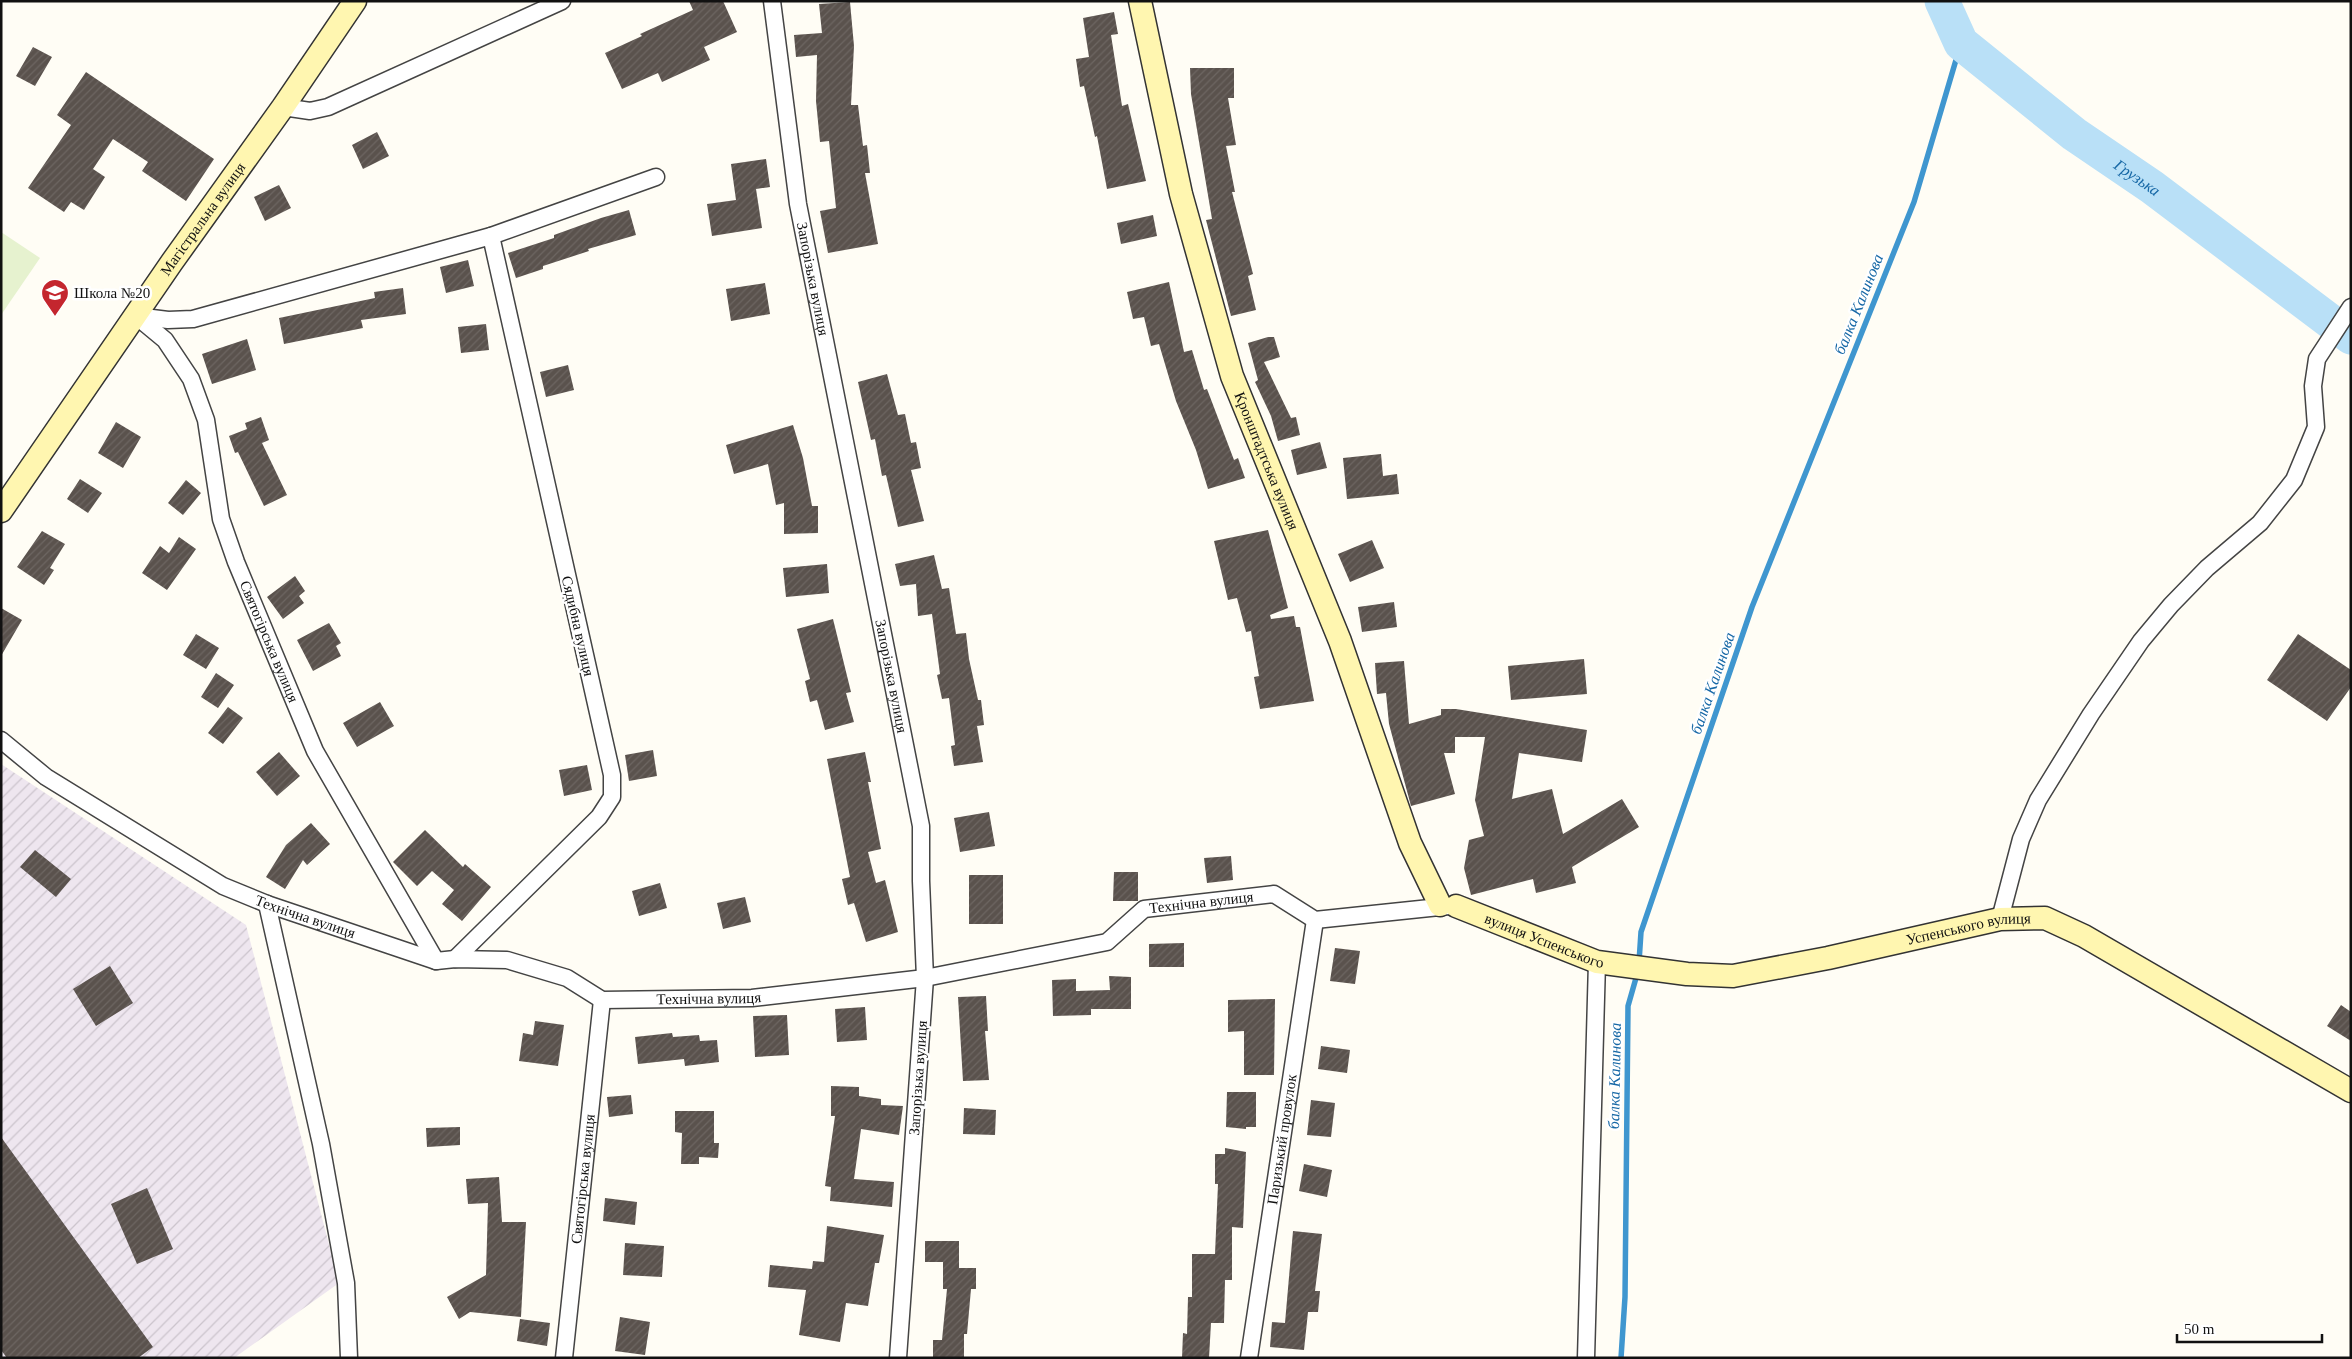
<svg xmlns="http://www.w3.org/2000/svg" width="2352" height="1359" viewBox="0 0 2352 1359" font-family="'Times New Roman',serif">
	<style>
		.industrial { fill: url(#industrial-furrows) }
		.pitch { fill: #e6f2cf }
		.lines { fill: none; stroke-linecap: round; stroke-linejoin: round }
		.stream { stroke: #3f96cf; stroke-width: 5.5 }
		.river { stroke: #b9e0f7; stroke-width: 35 }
		.building { fill: url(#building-hatch) }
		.street-casing { stroke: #444; stroke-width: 19 }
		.secondary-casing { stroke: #333; stroke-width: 25 }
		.street { stroke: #fff; stroke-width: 16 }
		.secondary { stroke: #fff6b0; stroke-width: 22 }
		.labels { text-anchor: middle; stroke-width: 5; stroke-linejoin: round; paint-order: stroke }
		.street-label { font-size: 15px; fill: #111; stroke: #fff }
		.poi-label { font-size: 15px; fill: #111; stroke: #fff; text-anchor: start }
		.water-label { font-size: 16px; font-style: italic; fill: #1768a6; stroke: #fff }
	</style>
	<defs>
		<pattern id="industrial-furrows" width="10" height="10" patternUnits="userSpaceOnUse" patternTransform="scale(1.25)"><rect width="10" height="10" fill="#eee6ef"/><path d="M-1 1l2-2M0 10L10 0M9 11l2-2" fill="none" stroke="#cbc4cc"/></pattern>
		<pattern id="building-hatch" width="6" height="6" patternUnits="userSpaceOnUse" patternTransform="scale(1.25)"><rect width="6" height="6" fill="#5a524d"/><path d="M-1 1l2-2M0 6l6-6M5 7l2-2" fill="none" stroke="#6d6662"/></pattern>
	</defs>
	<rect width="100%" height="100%" fill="#fffdf5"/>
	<path class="industrial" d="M1 764 246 925 339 1283 234 1358H1Z"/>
	<path class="pitch" d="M1 232 40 258 1 315Z"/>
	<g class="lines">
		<path class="stream" d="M1639 962 1641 932 1752 607 1914 202 1961 43
			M1621 1358 1625 1297 1628 1006 1638 971"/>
		<path class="river" id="s1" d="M1942 1 1961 43 2074 134 2152 187 2351 337"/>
	</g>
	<path class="building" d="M689 1H723L737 32 704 47 710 60 662 82 658 73 622 89 605 53 642 36 640 34 693 10Z
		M850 2 854 46 851 105H858L863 146 867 145 870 173H865L878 244 828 253 820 211 836 208 829 141 820 142 816 101 817 55 796 57 794 35 822 33 819 4Z
		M1114 12 1118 34 1111 35 1122 106 1128 104 1146 181 1107 189 1097 136 1095 137 1084 86 1080 87 1076 59 1089 57 1083 18Z
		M33 47 52 57 35 86 16 76Z
		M1190 68H1234V98H1228L1236 145 1226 146 1235 192H1232L1253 274 1248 276 1256 310 1231 316 1206 220 1212 219 1191 94Z
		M86 72 214 159 186 201 142 171 148 162 113 139 93 169 105 177 84 210 71 202 64 212 28 188 71 125 57 115Z
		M377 132 389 156 363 169 352 145Z
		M766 159 770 187 756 189 762 228 712 236 707 204 736 200 731 164Z
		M279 185 291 208 265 221 254 197Z
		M629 210 636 235 588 249 589 251 543 266V269L516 278 508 253 554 238V235L601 218Z
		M1153 215 1157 236 1121 244 1117 223Z
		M468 260 474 286 446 293 440 267Z
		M1169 282 1184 352 1192 350 1204 390 1207 389 1234 460 1238 458 1245 478 1208 489 1196 450 1176 401 1159 344 1151 346 1144 317 1133 319 1127 292Z
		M765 283 770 314 731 321 726 289Z
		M403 288 406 314 361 320 363 328 284 344 279 318 375 298 374 292Z
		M486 324 489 350 461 353 458 327Z
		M1268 337H1274L1280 357 1264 362 1291 418 1296 417 1300 435 1278 441 1271 416 1255 382 1258 380 1248 343Z
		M247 339 256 370 212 384 202 354Z
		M568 365 574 390 546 397 540 372Z
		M887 374 898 415 905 414 911 443 916 442 921 468 911 470 924 521 898 527 886 475 882 476 875 439 871 440 858 382Z
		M261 417 269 440 262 443 287 495 264 506 238 452 235 453 229 436 247 429 245 423Z
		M116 422 141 437 123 468 98 453Z
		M793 425 803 458 812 506H818V533L784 534V503L776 505 768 464 734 474 726 445Z
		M1320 442 1327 468 1297 475 1291 450Z
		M1381 454 1383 476 1397 474 1399 494 1347 499 1343 458Z
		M80 479 102 493 88 513 67 499Z
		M186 480 201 493 183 515 168 503Z
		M1268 530 1288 608 1270 615 1271 619 1294 616 1296 627H1300L1314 701 1260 709 1254 677 1259 676 1251 631 1246 632 1237 598 1228 600 1214 541Z
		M42 531 65 544 50 568 54 570 44 585 17 567Z
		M179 537 196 549 167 590 142 573 160 546 169 553Z
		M1372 540 1384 568 1350 582 1338 554Z
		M934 555 942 589 949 588 956 634 966 633 969 659 978 700H981L984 725 977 726 983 762 954 766 951 746 955 745 949 698 942 699 937 675 940 674 932 614 918 616 916 584 900 586 895 564Z
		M827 564 829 593 786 597 783 568Z
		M295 576 305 591 299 596 304 603 283 619 267 597Z
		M1394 602 1397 627 1362 632 1358 607Z
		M1 608 22 620 1 656Z
		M833 619 851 692 846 693 854 722 825 730 817 700 810 702 805 681 810 679 797 629Z
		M329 623 341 643 336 646 341 656 313 671 297 640Z
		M196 634 219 648 206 669 183 655Z
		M2298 634 2351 670V687L2327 721 2267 680Z
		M1584 659 1587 694 1511 700 1508 666Z
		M1404 661 1409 724 1441 715V709H1456L1587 730 1582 762 1519 753 1512 799 1552 789 1563 834 1622 799 1639 827 1572 867 1576 883 1536 893 1533 879 1471 895 1464 868 1469 840 1484 836 1475 800 1485 737H1455V753H1444L1455 794 1411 806 1389 724 1386 693 1377 694 1375 663Z
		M216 673 234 685 218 708 201 697Z
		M380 702 394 726 357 747 343 723Z
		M228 707 243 718 223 744 208 733Z
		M653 750 657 776 629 781 625 755Z
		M279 752 300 776 277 796 256 772Z
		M865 752 871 782H868L881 849 868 852 876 883 885 880 898 932 866 942 854 903 848 905 842 879 850 877 827 759Z
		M587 765 592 790 564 796 559 770Z
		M989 812 995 846 960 852 954 818Z
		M311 823 330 844 307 865 303 860 285 889 266 877 286 845Z
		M425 830 463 867 465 864 491 887 462 921 442 904 454 890 432 871 417 886 393 862Z
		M35 850 71 879 56 897 20 867Z
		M1231 856 1233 880 1207 883 1204 858Z
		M1114 872H1138V901H1113Z
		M969 875H1003V924H969Z
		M660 883 667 908 639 916 632 891Z
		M745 897 751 922 723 929 717 903Z
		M1184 943V967H1149V944Z
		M1335 948 1360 951 1355 984 1330 981Z
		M110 966 133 1003 96 1026 73 989Z
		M1109 976 1131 977V1009H1091V1015L1053 1016 1052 980 1076 979V991L1110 990Z
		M986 996 988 1031H985L989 1080 963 1081 958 997Z
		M1275 999 1274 1075H1244V1031L1228 1032V1000Z
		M2341 1005 2351 1012V1041L2327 1026Z
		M865 1007 867 1040 837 1042 835 1009Z
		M787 1015 789 1055 755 1057 753 1016Z
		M535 1021 564 1025 558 1066 519 1061 523 1033 533 1035Z
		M672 1033 673 1037 699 1035 700 1041 717 1040 719 1062 685 1066 684 1059 638 1064 635 1037Z
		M1321 1046 1350 1050 1347 1073 1318 1069Z
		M831 1086 859 1087V1096L881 1099V1105L903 1106 899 1135 861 1129 854 1179 894 1182 892 1207 830 1201 831 1187 825 1186 835 1116H831Z
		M1227 1092H1256V1127H1246V1129L1226 1127Z
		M631 1095 633 1114 609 1117 607 1097Z
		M1311 1100 1335 1103 1331 1137 1307 1135Z
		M964 1108 996 1110 995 1135 963 1134Z
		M675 1111H714V1143H719L718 1158 699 1157V1164H681L682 1133 675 1132Z
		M460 1127V1145L427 1147 426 1128Z
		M1 1137 153 1347 138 1358H7L1 1350Z
		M1225 1148 1246 1152 1243 1228 1232 1227V1280H1225L1224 1323H1211L1209 1358H1182L1183 1333 1187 1334 1188 1297H1192V1254H1215L1218 1184H1215V1154H1225Z
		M1304 1164 1332 1170 1327 1197 1299 1191Z
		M499 1177 502 1222H526L521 1317 470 1312 459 1319 447 1297 486 1275 488 1203 468 1204 466 1179Z
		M147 1188 173 1249 137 1264 111 1204Z
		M605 1198 637 1202 635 1225 603 1221Z
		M827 1226 884 1235 879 1263H875L868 1306 846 1303 840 1342 799 1335 806 1290 768 1287 770 1265 812 1269 813 1261 824 1262Z
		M1293 1231 1322 1234 1315 1291H1320L1318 1312H1308L1304 1350 1270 1347 1272 1322 1285 1323Z
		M925 1241H959V1268H976V1289H971L967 1334H964V1358H933V1340H942L947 1289H943V1262H925Z
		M625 1243 664 1246 662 1277 623 1275Z
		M620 1317 650 1322 645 1355 615 1351Z
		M520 1319 550 1323 547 1346 517 1341Z"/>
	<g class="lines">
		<defs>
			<g id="street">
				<path id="s2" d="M772 1 798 204 921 826V881L925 978 898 1358"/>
				<path d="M283 107 310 111 328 107 562 1"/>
				<path id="s3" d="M136 316 165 340 191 379 206 420 221 519 236 562 315 751 436 961"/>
				<path d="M136 316 168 320 193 319 491 236 656 177"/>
				<path id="s4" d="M1 740 46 777 223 886 267 904 436 961 455 959 507 960 567 978 602 1000 752 998 925 978 1107 942 1144 909 1274 894 1315 920 1449 906"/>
				<path d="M267 904 321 1144 346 1283 349 1358"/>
				<path d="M2000 919 2021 839 2038 800 2091 714 2141 641 2171 605 2207 568 2260 523 2294 480 2316 427 2313 386 2317 359 2351 307"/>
				<path d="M455 959 599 817 612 797V775L491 236"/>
				<path id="s5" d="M564 1358 602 1000"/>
				<path id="s6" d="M1249 1358 1315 920"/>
				<path d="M1586 1358 1597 962"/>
			</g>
			<g id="secondary">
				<path id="s7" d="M1140 1 1181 194 1232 376 1340 641 1410 843 1440 905"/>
				<path id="s8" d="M1 511 172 262 283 107 355 1"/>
				<path id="s9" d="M1456 906 1597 962 1687 974 1733 976 1828 958 2000 919 2045 918 2084 936 2351 1091"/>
			</g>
		</defs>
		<use href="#street" class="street-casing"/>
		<use href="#secondary" class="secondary-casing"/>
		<use href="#street" class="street"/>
		<use href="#secondary" class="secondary"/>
	</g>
	<defs>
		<symbol id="school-pin" viewBox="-11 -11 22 30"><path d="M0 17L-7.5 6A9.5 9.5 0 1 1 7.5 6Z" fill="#c4262e" stroke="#fff"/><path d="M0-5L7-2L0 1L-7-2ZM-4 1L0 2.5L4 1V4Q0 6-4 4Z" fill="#fff"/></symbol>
	</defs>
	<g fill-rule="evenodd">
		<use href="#school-pin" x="39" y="277" width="32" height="43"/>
	</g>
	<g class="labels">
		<g class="street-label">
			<text dy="5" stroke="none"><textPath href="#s8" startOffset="355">Магістральна вулиця</textPath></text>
			<text dy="5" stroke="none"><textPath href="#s2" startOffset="281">Запорізька вулиця</textPath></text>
			<text dy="5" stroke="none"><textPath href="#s7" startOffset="478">Кронштадтська вулиця</textPath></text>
			<text transform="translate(578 626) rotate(77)" y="5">Сядибна вулиця</text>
			<text dy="5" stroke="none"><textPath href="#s3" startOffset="360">Святогірська вулиця</textPath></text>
			<text dy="5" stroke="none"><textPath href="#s2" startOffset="686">Запорізька вулиця</textPath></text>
			<text dy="5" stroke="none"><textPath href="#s4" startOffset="1284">Технічна вулиця</textPath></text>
			<text dy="5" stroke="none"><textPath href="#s4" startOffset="354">Технічна вулиця</textPath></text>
			<text dy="5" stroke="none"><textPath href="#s9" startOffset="529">Успенського вулиця</textPath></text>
			<text dy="5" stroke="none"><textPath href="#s9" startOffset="95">вулиця Успенського</textPath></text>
			<text dy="5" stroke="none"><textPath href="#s4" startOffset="774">Технічна вулиця</textPath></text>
			<text transform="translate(918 1078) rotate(-86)" y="5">Запорізька вулиця</text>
			<text dy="5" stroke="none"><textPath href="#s6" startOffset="221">Паризький провулок</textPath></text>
			<text dy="5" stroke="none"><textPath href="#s5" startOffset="180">Святогірська вулиця</textPath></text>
		</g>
		<g class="poi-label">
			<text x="74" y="298">Школа №20</text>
		</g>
		<g class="water-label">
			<text dy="6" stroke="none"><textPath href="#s1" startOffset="268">Грузька</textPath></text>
			<text transform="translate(1858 304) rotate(-68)" y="6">балка Калинова</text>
			<text transform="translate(1712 683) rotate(-71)" y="6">балка Калинова</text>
			<text transform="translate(1614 1076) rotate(-89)" y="6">балка Калинова</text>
		</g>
	</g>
	<rect width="2352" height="1359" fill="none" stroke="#111111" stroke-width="5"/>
	<path d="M2177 1334v8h145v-8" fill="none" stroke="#111111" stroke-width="2.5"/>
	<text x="2184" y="1334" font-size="15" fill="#111111" stroke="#ffffff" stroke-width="4" paint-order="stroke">50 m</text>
</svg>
